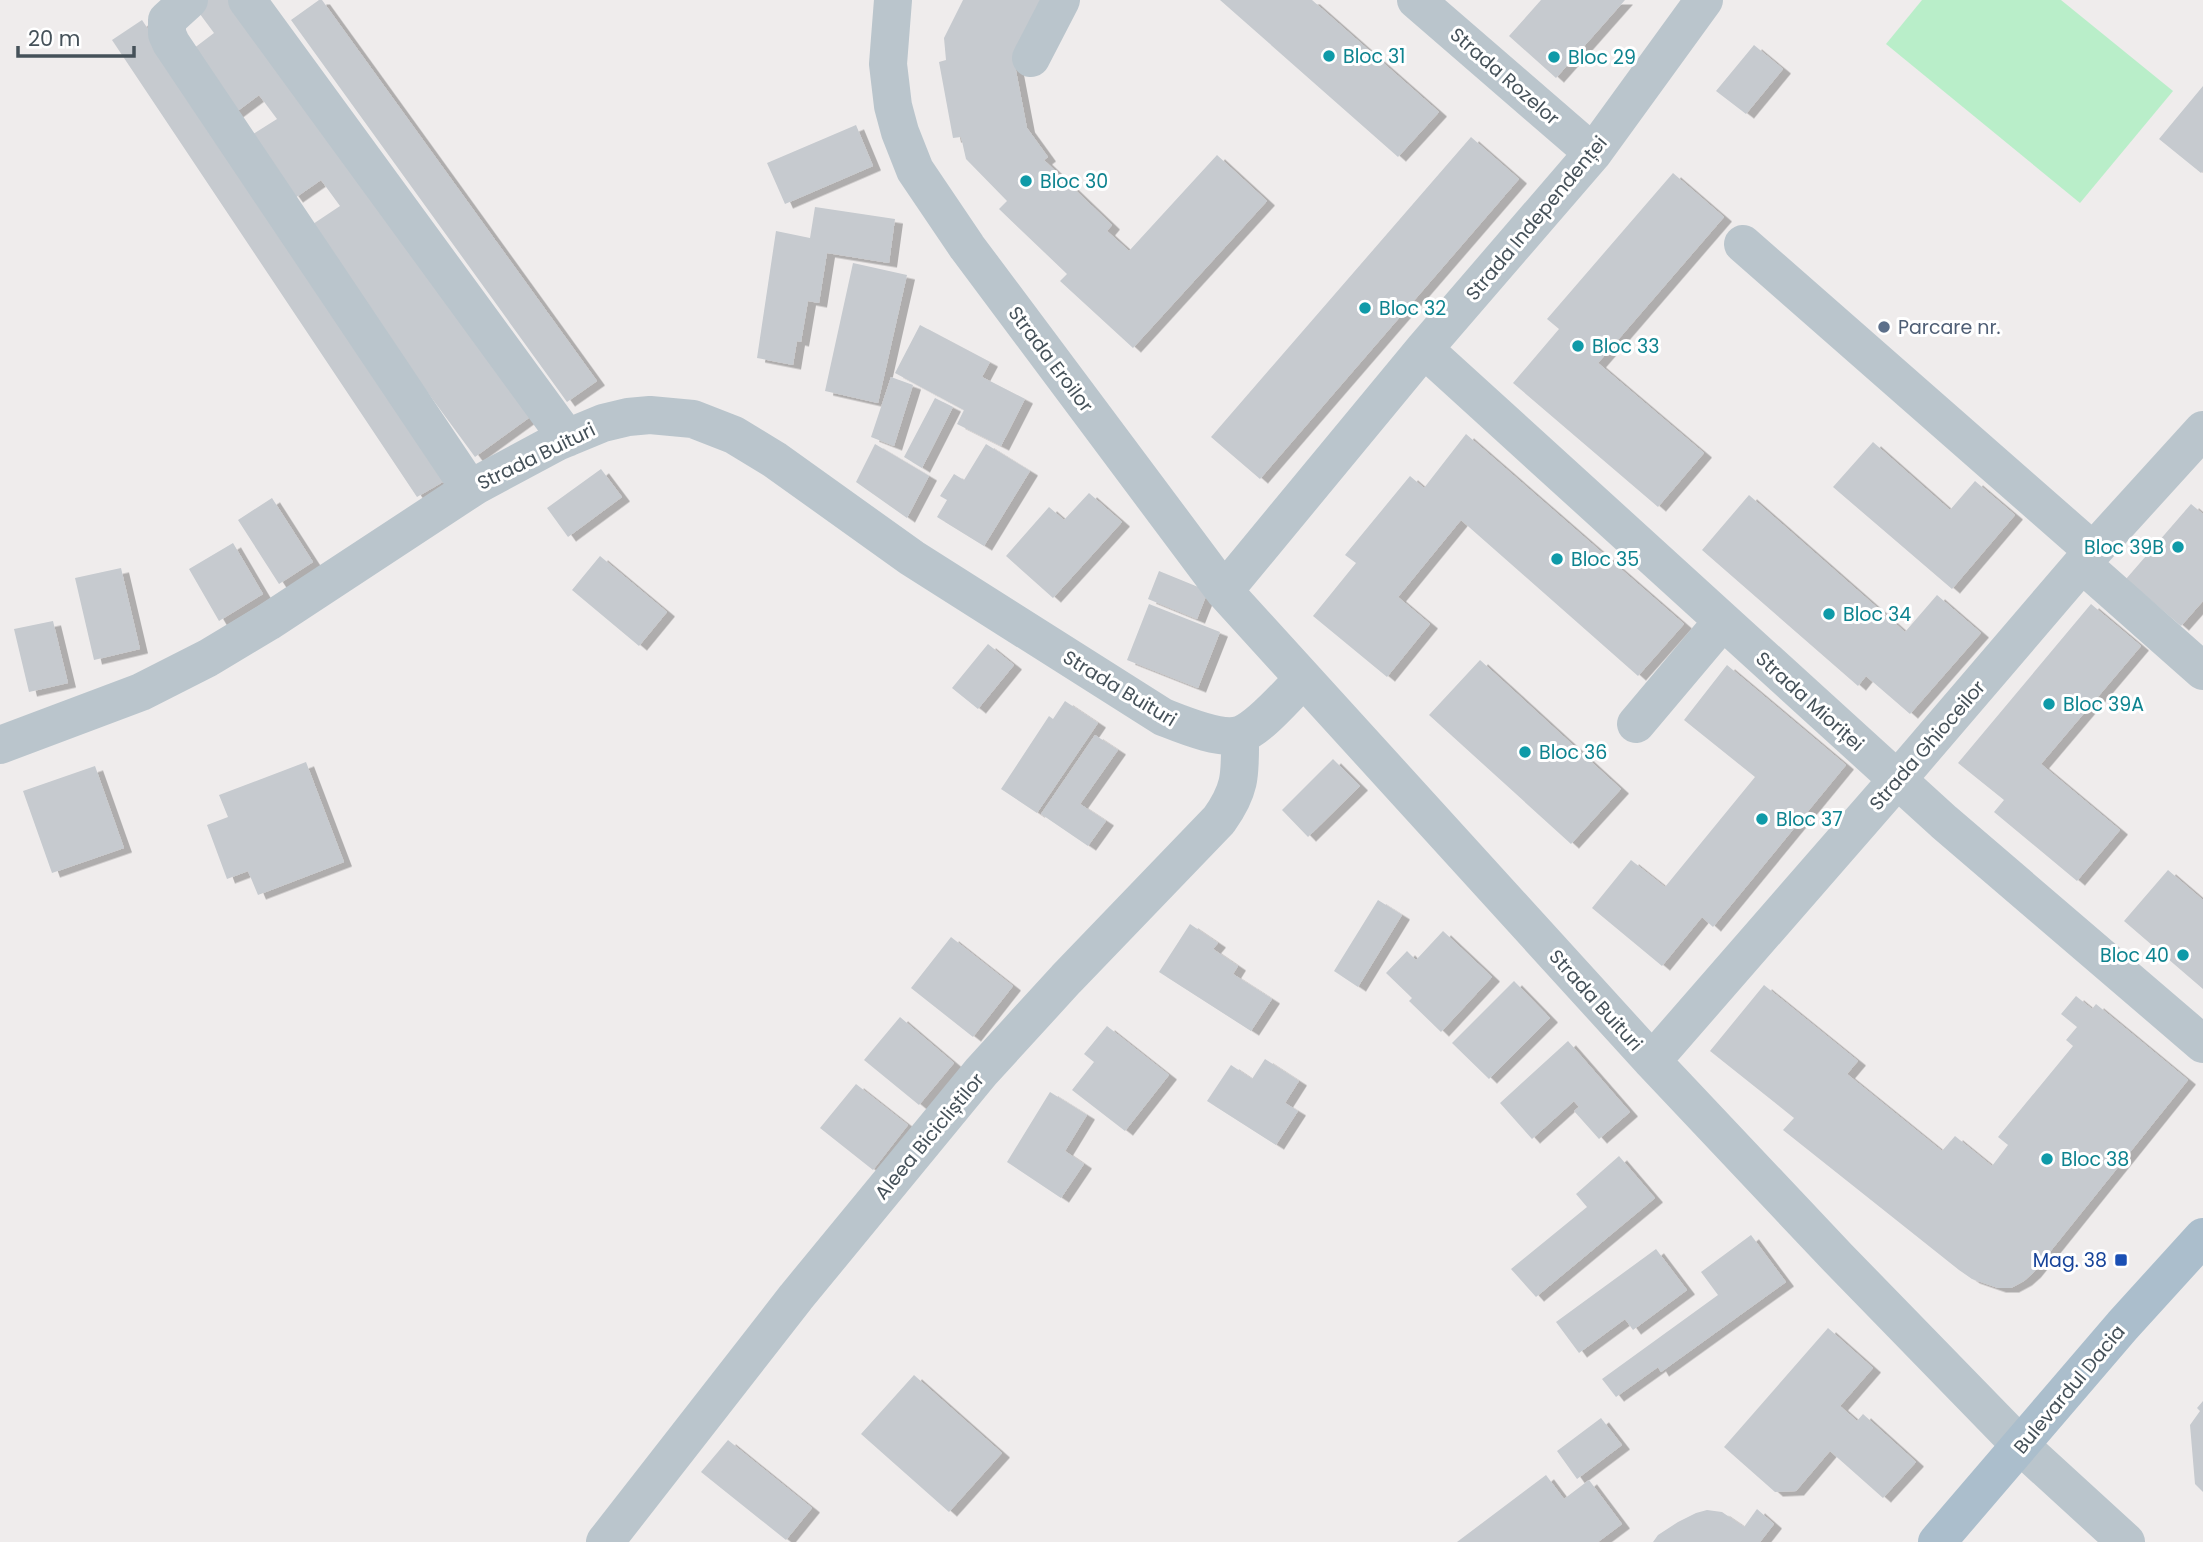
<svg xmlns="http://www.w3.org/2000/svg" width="2203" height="1542" viewBox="0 0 2203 1542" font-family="Poppins,sans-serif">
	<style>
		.green { fill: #b9eec9 }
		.building { fill: #c6cacf; filter: url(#shadow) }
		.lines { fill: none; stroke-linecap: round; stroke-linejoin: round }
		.minor { stroke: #bac5cc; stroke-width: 38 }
		.major { stroke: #abbecc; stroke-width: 38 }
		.culture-dot { fill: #0f9aa8; stroke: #fff; stroke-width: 2.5 }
		.service-dot { fill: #5c6f8a; stroke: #fff; stroke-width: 2.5 }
		.transit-dot { fill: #1a4fb4; stroke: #fff; stroke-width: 2.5 }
		.labels { text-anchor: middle; stroke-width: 6; stroke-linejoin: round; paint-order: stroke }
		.culture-label { font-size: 19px; fill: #0d838f; stroke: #fff; text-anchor: start }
		.street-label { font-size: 19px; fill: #455159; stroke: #fff }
		.service-label { font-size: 19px; fill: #4e5e75; stroke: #fff; text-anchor: start }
		.transit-label { font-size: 19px; fill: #164399; stroke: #fff; text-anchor: end }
	</style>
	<defs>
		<filter id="shadow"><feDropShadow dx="8" dy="4.5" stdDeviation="0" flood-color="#0004"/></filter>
	</defs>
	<rect width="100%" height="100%" fill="#efecec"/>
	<path class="green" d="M1922 0H2061L2173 91 2080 203 1886 44Z"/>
	<path class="building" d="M202 0H236L537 412 475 457 307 228 340 206 321 180 295 198 250 136 277 119 259 95 235 113 189 52 214 33 194 6Z
		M319 0H322L597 381 567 402 291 20Z
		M963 0H1042L1013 55 1027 128 1048 157 1044 160 1112 225 1107 231 1129 251 1217 155 1267 201 1133 348 1060 281 1067 274 999 209 1007 201 966 159 961 137 953 138 939 62 946 60 944 38Z
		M1220 0H1312L1439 112 1398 157Z
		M1541 0H1625L1556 78 1509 36Z
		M142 20 448 479 417 497 112 40Z
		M1754 45 1783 69 1746 114 1716 91Z
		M2203 86V171L2201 173 2159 139Z
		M856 125 873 166 785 204 767 163Z
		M1471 137 1519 179 1260 479 1211 437Z
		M1673 173 1724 217 1598 363 1704 453 1658 507 1513 383 1559 329 1547 319Z
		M815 207 895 219 889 263 827 253 819 303 808 301 801 342 797 341 793 365 757 358 776 231 810 238Z
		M853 263 907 275 878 403 825 391Z
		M920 325 990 362 982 377 1025 399 1001 446 957 424 964 410 895 373Z
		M891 377 913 385 894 446 871 437Z
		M935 398 953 407 922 468 904 457Z
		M1466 434 1684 624 1638 676 1461 520 1398 597 1430 624 1387 677 1313 616 1356 563 1345 555 1410 476 1424 488Z
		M1873 442 1950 510 1975 481 2015 515 1952 589 1833 487Z
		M875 444 929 476 907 518 856 482Z
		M986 444 1030 471 984 546 937 517 947 500 940 496 954 474 964 480Z
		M601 469 622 497 568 537 547 508Z
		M1089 493 1122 522 1053 598 1006 556 1049 507 1064 520Z
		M1749 495 1905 632 1937 595 1981 633 1910 714 1866 676 1858 686 1702 550Z
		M272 498 313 562 279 584 238 520Z
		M2191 504 2203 514V601L2181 626 2126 579Z
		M233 543 263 594 219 621 189 569Z
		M600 556 667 612 639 646 572 590Z
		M121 568 140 649 94 660 75 578Z
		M1159 571 1208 591 1197 619 1148 599Z
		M1149 604 1220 632 1198 688 1127 660Z
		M2091 604 2141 646 2041 764 2120 830 2077 881 1994 812 2004 800 1958 763Z
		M53 621 68 683 29 692 14 629Z
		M988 644 1014 665 978 709 952 688Z
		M1480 660 1621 789 1571 844 1429 715Z
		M1727 665 1846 765 1713 927 1702 917 1662 966 1592 908 1631 860 1665 887 1755 777 1684 720Z
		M1065 701 1098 723 1037 813 1001 789 1049 716 1053 719Z
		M1095 735 1118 750 1080 804 1106 821 1088 846 1041 814Z
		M1333 759 1360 786 1308 837 1282 810Z
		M306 762 344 862 258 895 248 871 227 879 207 825 228 817 219 795Z
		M95 766 124 848 52 873 23 791Z
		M2168 870 2203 900V989L2124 921Z
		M1378 900 1402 915 1358 987 1334 971Z
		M1190 924 1218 943 1213 949 1238 966 1233 974 1272 999 1251 1031 1159 972Z
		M1443 931 1492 977 1441 1032 1409 1001 1412 998 1386 973 1407 951 1416 960Z
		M951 937 1013 986 973 1037 911 988Z
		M1514 981 1550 1018 1489 1079 1452 1043Z
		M1764 985 1858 1061 1847 1074 1942 1151 1955 1136 1992 1166 2008 1145 1998 1137 2073 1046 2066 1040 2077 1027 2061 1014 2076 996 2092 1009 2096 1004 2188 1080 2033 1273 2024 1281 2011 1288H1998L1972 1279 1959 1270 1783 1130 1794 1118 1710 1051Z
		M900 1017 954 1063 919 1105 864 1060Z
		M1107 1026 1169 1075 1125 1131 1072 1090 1094 1062 1084 1054Z
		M1568 1041 1630 1112 1599 1139 1574 1111 1579 1107 1574 1101 1532 1139 1500 1103Z
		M1265 1059 1299 1081 1285 1103 1298 1111 1276 1145 1207 1101 1231 1065 1252 1079Z
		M856 1084 908 1125 873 1170 820 1128Z
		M1050 1092 1087 1115 1065 1151 1084 1164 1061 1198 1007 1162Z
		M1619 1156 1655 1198 1536 1297 1511 1269 1587 1207 1576 1194Z
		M1751 1235 1786 1282 1661 1372 1658 1367 1616 1397 1602 1379 1718 1295 1701 1272Z
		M1656 1249 1687 1290 1633 1330 1625 1319 1579 1353 1556 1322Z
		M1828 1328 1873 1368 1840 1406 1857 1421 1863 1414 1916 1462 1883 1498 1830 1451 1796 1491 1775 1492 1724 1447Z
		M914 1375 1002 1453 949 1512 861 1434Z
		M2203 1401V1492L2195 1484 2190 1425 2200 1411 2197 1408Z
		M1601 1418 1622 1445 1577 1479 1557 1451Z
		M728 1440 812 1508 786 1540 701 1472Z
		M1546 1475 1564 1499 1589 1480 1622 1524 1598 1542H1457Z
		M1757 1509 1774 1524 1760 1542H1653L1658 1535 1678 1522 1696 1513 1707 1510 1722 1512 1744 1527Z"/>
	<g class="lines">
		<path class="minor" d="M189 0 167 20V34L171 43 470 489
			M247 0 567 438
			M893 0 888 64 893 106 900 132 915 170 967 247 1224 591 1652 1061 1838 1258 2021 1446 2126 1542
			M1416 0 1593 153
			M1031 58 1061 0
			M1743 244 2093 551
			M1424 349 1944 822 2203 1044
			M2082 564 2203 671
			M1224 591 1424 349 1593 153 1704 0
			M1636 724 1722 622
			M0 745 141 692 208 658 268 622 475 486 557 442 603 423 628 417 650 415 693 419 734 435 775 460 912 558 1163 717C1181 724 1223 742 1242 734 1263 725 1287 694 1304 679
			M1652 1061 1897 780 2093 551 2203 430
			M605 1542 796 1297 981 1072 1066 979 1219 820C1242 788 1240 773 1240 735"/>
		<path class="major" d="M1937 1542 2123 1325 2203 1237"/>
	</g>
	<g class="culture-dot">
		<circle cx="1329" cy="56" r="7"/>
		<circle cx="1554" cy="57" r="7"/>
		<circle cx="1026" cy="181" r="7"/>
		<circle cx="1365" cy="308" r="7"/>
		<circle cx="1578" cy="346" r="7"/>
		<circle cx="2178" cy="547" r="7"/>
		<circle cx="1557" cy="559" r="7"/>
		<circle cx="1829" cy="614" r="7"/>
		<circle cx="2049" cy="704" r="7"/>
		<circle cx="1525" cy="752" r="7"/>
		<circle cx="1762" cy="819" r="7"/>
		<circle cx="2183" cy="955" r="7"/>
		<circle cx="2047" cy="1159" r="7"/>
	</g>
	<circle class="service-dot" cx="1884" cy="327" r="7"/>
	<rect class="transit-dot" x="2114" y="1253" width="14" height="14" rx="3.5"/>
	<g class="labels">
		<g class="culture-label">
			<text x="1343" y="63">Bloc 31</text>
			<text x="1568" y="64">Bloc 29</text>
			<text x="1040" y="188">Bloc 30</text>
			<text x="1379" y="315">Bloc 32</text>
			<text x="1592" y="353">Bloc 33</text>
			<text x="2164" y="554" text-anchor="end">Bloc 39B</text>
			<text x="1571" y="566">Bloc 35</text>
			<text x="1843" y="621">Bloc 34</text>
			<text x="2063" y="711">Bloc 39A</text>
			<text x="1539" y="759">Bloc 36</text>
			<text x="1776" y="826">Bloc 37</text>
			<text x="2169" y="962" text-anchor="end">Bloc 40</text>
			<text x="2061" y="1166">Bloc 38</text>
		</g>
		<g class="street-label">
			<text transform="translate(1505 76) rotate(41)" y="7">Strada Rozelor</text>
			<text transform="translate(1536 218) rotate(-50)" y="7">Strada Independenței</text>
			<text transform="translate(1051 359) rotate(53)" y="7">Strada Eroilor</text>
			<text transform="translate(536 456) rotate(-26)" y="7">Strada Buituri</text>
			<text transform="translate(1120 688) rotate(31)" y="7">Strada Buituri</text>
			<text transform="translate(1810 701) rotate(42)" y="7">Strada Mioriței</text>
			<text transform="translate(1927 745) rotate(-49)" y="7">Strada Ghioceilor</text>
			<text transform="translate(1596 1000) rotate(48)" y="7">Strada Buituri</text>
			<text transform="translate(929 1136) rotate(-50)" y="7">Aleea Bicicliștilor</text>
			<text transform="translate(2069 1389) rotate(-50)" y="7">Bulevardul Dacia</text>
		</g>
		<g class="service-label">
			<text x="1898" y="334">Parcare nr.</text>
		</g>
		<g class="transit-label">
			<text x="2107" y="1267">Mag. 38</text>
		</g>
	</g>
	<path d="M18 46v10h116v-10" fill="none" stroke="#455159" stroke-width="3.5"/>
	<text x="28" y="46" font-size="21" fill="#455159" stroke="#ffffff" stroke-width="5" paint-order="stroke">20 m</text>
</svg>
